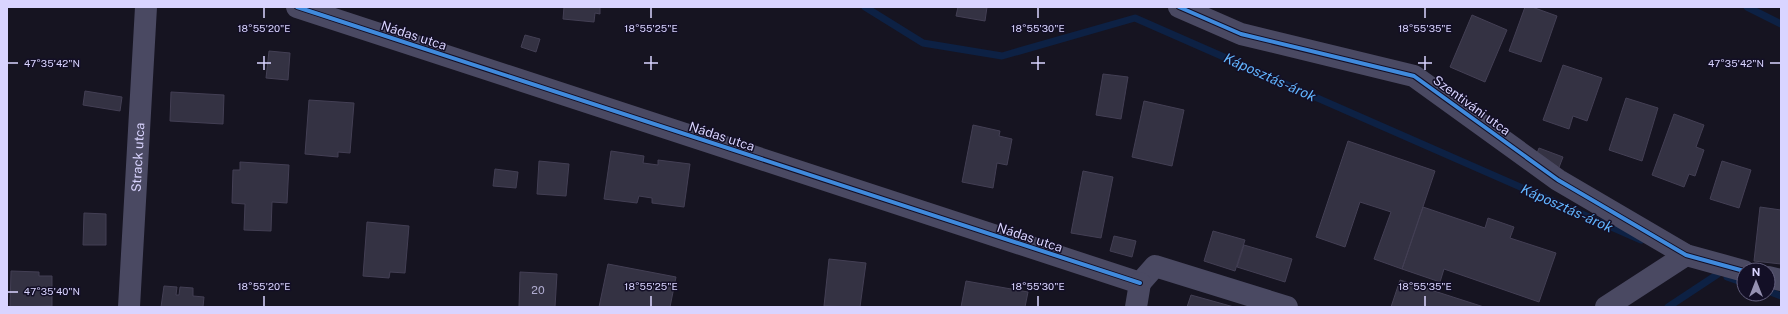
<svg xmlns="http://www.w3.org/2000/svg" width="1788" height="314" viewBox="0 0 1788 314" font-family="'Public Sans',sans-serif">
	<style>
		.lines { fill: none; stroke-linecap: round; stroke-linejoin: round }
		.stream { stroke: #0d2144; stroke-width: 7 }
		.building { fill: #343243; stroke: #433f54 }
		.minor { stroke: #4a4962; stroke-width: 22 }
		.cycleway-casing { stroke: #130f26; stroke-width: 6 }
		.cycleway { stroke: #408adc; stroke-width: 4 }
		.ticks { fill: none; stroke: #d9d4ff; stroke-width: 1.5 }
		.labels { text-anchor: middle; stroke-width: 3; stroke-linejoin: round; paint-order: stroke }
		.number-label { font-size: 11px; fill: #b0acd0 }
		.street-label { font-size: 13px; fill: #d9d4ff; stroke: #130f26 }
		.water-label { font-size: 14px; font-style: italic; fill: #62b6ff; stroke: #130f26 }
		.ticks-label { font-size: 10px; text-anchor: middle; fill: #d9d4ff; stroke: #130f26; stroke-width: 3; stroke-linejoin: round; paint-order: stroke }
	</style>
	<rect width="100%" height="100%" fill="#161421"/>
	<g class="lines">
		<path class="stream" d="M865 7 923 43 1002 56 1135 18 1641 240
			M1747 7 1781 24
			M1727 277 1744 283
			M1768 291 1781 296
			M1668 307 1718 274"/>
	</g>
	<path class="building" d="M564 7H600V14L595 13 594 22 563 19Z
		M958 7H987L985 21 956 16Z
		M1525 7H1532L1557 16 1541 62 1509 51Z
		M1472 15 1507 30 1485 82 1450 67Z
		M525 35 540 39 536 52 521 47Z
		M269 51 290 53 288 80 266 78Z
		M1563 65 1602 78 1587 121 1573 116 1569 129 1543 120Z
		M1103 74 1128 77 1121 119 1096 115Z
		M85 91 122 97 120 111 83 105Z
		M171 92 224 95 223 124 170 121Z
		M1626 98 1658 108 1642 161 1609 150Z
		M309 100 354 103 350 153 338 152V157L305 154Z
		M1144 101 1184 110 1172 166 1132 157Z
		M1674 114 1704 125 1696 147 1704 150 1695 176 1689 174 1684 187 1652 175Z
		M973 125 1000 131 999 136 1012 139 1007 165 997 163 993 188 962 182Z
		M1348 141 1435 171 1402 269 1374 259 1391 212 1360 202 1345 247 1316 237Z
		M1539 148 1563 157 1558 170 1534 161Z
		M611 151 644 156 643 163 658 165V160L690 164 684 207 652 203V198L639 196 637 203 604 199Z
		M539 161 569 164 566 196 537 194Z
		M1722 161 1751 170 1739 208 1710 199Z
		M240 162 289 165 287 203 272 202 271 231 244 230 245 204 232 203 233 170H240Z
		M495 169 518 172 516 188 493 186Z
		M1083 171 1113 177 1101 238 1071 233Z
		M1423 207 1485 228 1488 218 1514 227 1510 238 1556 253 1539 302 1444 269 1440 282 1402 269Z
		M1760 207 1781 210V264L1754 261Z
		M84 213 106 214V245H83Z
		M367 222 409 226 405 273 390 272 389 278 363 276Z
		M1213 231 1245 240 1235 271 1204 261Z
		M1114 236 1136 241 1132 257 1110 251Z
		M1244 245 1292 259 1285 282 1237 267Z
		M829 259 866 263 860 307 824 306Z
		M608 264 676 277 670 307H599Z
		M11 271 39 272V276H52V306L10 307Z
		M520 272 557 274 555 307H519Z
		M1400 280 1484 307H1391Z
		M966 281 1028 292 1025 307H961Z
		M164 286 177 287 176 295H179L180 287 193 288V296L204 297 203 307H161Z
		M1191 295 1234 307H1187Z"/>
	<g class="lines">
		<g class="minor">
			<path d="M297 7 1140 283"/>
			<path d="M1179 7 1241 34 1414 76 1558 180 1686 255 1744 271"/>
			<path d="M1768 277 1781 280"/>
			<path d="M1140 283 1155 266 1287 307"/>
			<path id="s1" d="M129 307 146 7"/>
			<path d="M1136 307 1140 283"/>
			<path d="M1606 307 1686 255"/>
		</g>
		<defs>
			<path id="cycleway" d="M297 7 1140 283
				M1179 7 1241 34 1414 76 1558 180 1686 255 1744 271"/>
		</defs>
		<use href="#cycleway" class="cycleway-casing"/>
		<use href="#cycleway" class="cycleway"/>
	</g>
	<path class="ticks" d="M264 8V18M651 8V18M1038 8V18M1425 8V18M264 56V70M651 56V70M1038 56V70M1425 56V70M8 63H18M257 63H271M644 63H658M1031 63H1045M1418 63H1432M1770 63H1780M8 292H18M264 296V306M651 296V306M1038 296V306M1425 296V306"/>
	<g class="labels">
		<g class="number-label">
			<text x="538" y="294">20</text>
		</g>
		<g class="street-label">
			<text transform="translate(414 35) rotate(18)" y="5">Nádas utca</text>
			<text transform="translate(1472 105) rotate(36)" y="5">Szentiváni utca</text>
			<text transform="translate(722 136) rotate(18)" y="5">Nádas utca</text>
			<text dy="5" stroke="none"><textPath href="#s1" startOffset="150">Strack utca</textPath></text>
			<text transform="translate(1030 237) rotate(18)" y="5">Nádas utca</text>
		</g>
		<g class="water-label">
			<text transform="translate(1270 77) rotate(24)" y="5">Káposztás-árok</text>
			<text transform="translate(1567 208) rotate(24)" y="5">Káposztás-árok</text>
		</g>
	</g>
	<g class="ticks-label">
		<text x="264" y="32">18°55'20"E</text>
		<text x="651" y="32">18°55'25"E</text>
		<text x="1038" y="32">18°55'30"E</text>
		<text x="1425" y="32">18°55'35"E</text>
		<text x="52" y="67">47°35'42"N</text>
		<text x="1736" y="67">47°35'42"N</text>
		<text x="264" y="290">18°55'20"E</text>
		<text x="651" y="290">18°55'25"E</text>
		<text x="1038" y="290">18°55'30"E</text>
		<text x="1425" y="290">18°55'35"E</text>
		<text x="52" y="295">47°35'40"N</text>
	</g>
	<rect width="1788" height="314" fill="none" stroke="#d9d4ff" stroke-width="16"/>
	<g transform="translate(1756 282)"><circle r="19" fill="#130f26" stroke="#625e7d"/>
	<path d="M0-3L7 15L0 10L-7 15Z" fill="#9591b1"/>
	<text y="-6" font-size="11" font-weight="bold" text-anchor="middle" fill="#d9d4ff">N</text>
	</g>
</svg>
